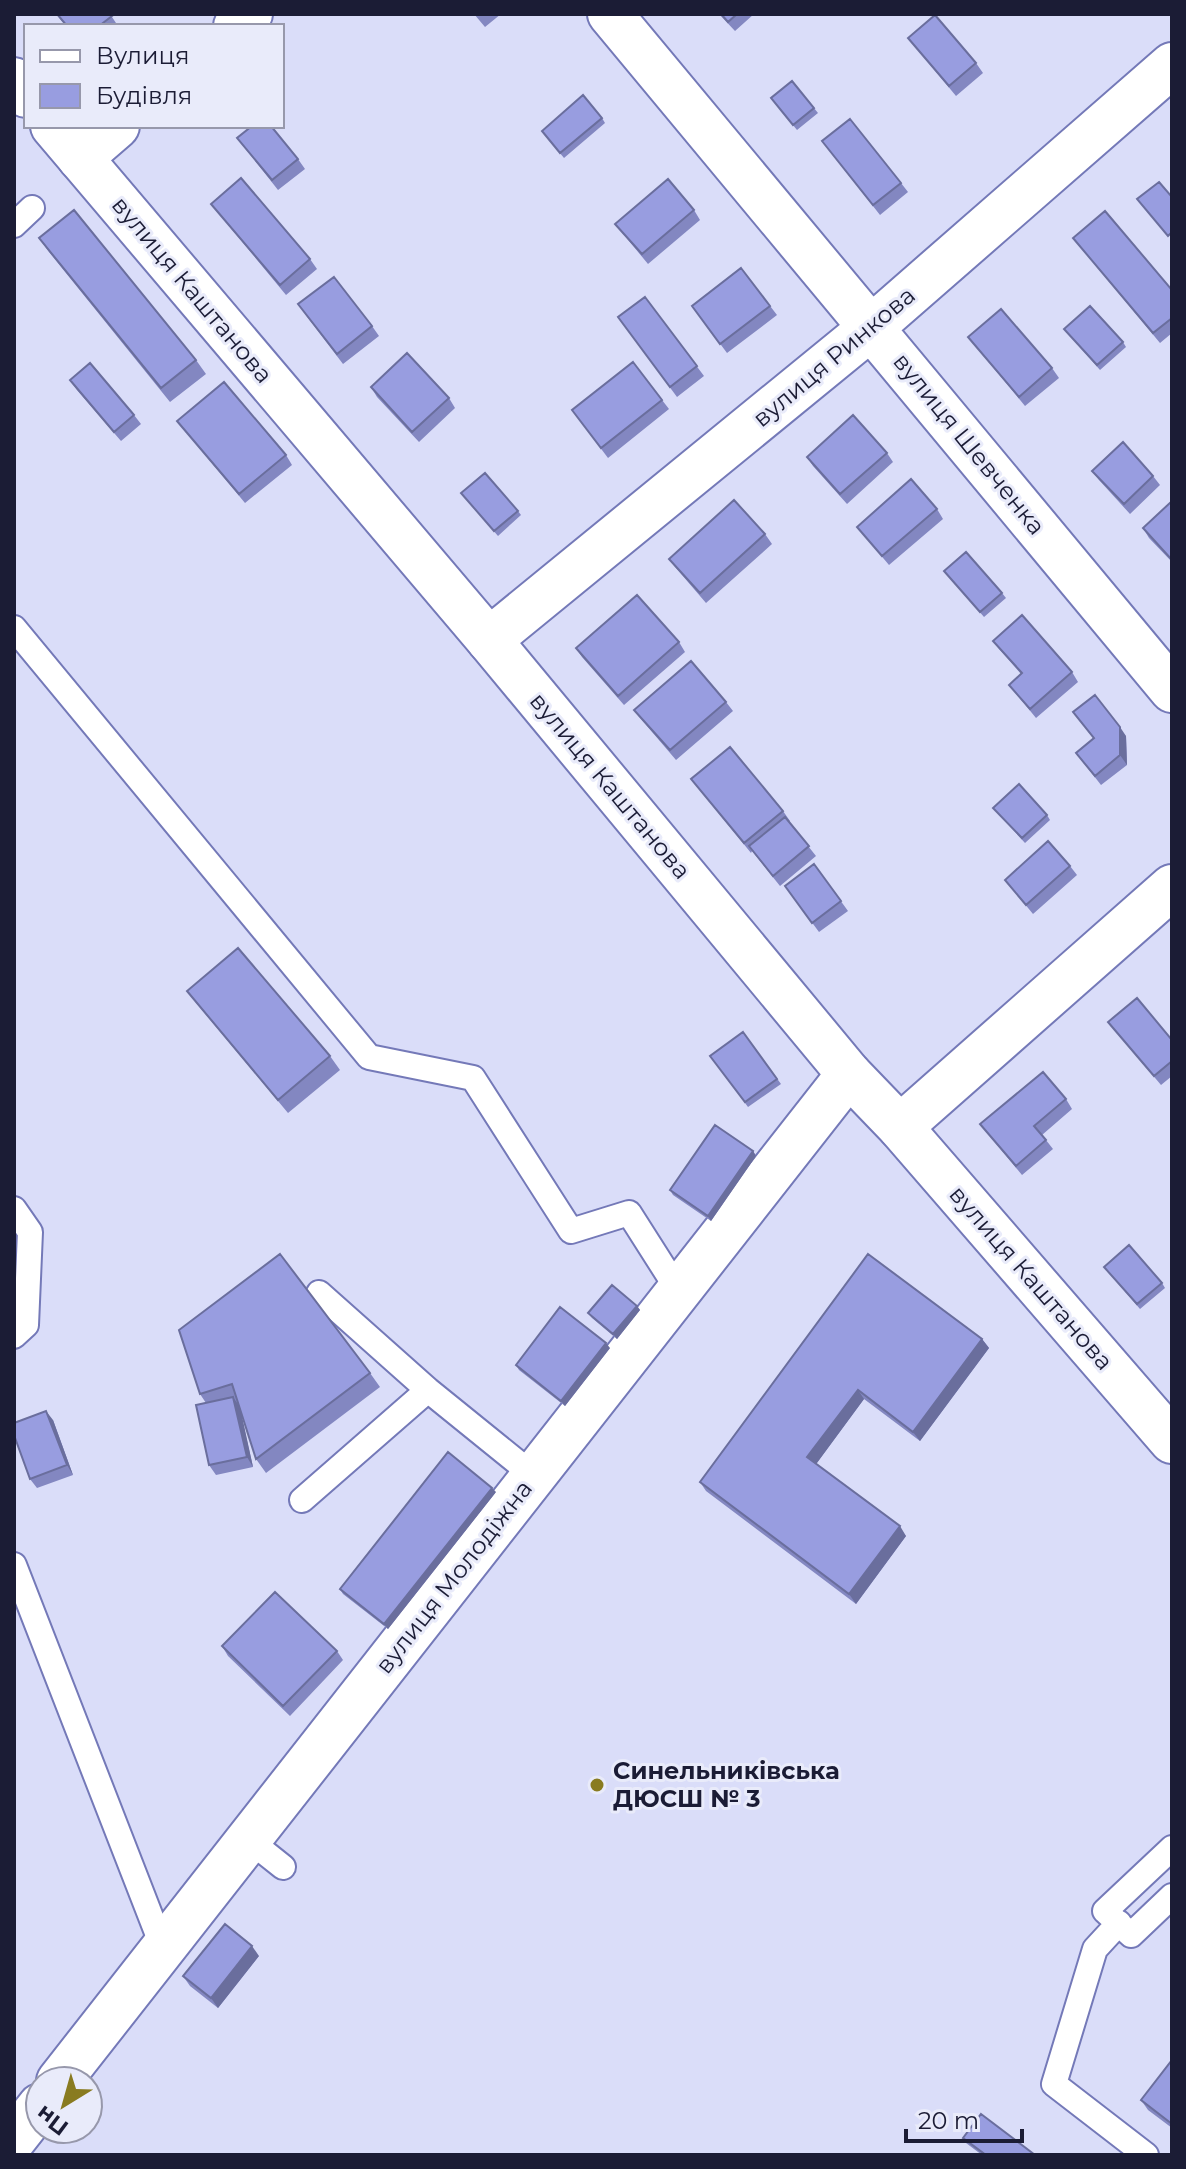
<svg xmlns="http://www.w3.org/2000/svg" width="1186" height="2169" viewBox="0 0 1186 2169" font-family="Montserrat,sans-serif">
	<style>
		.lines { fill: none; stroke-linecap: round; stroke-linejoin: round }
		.service-casing { stroke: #7479b8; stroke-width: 28 }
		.minor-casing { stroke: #7479b8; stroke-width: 48 }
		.tertiary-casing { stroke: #7479b8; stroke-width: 48 }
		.service { stroke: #fff; stroke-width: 24 }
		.minor { stroke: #fff; stroke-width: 44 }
		.tertiary { stroke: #fff; stroke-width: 44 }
		.wall { fill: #8387c1 }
		.shaded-wall { fill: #6a6e9d }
		.building { fill: #989de0; stroke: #6a6e9d; stroke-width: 2 }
		.poi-dot { fill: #897b20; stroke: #e9ebfa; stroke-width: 3 }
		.labels { text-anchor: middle; stroke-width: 6; stroke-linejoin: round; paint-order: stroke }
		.street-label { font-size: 24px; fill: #1b1c35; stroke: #e9ebfa }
		.poi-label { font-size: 24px; font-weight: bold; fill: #1b1c35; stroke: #e9ebfa; text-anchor: start }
	</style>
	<rect width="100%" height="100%" fill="#daddf9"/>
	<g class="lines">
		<defs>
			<path id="service" d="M14 225 32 208
				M14 628 369 1057 473 1078 571 1231 629 1213 678 1290
				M14 1209 30 1232 26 1325 14 1336
				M319 1293 428 1390 533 1475
				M302 1500 428 1390
				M14 1565 163 1948
				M248 1839 283 1867
				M1172 1848 1105 1911 1131 1935 1172 1896
				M1119 1923 1095 1949 1054 2084 1146 2155"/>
			<path id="minor" d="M610 14 1172 690
				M236 26 250 14
				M80 158 117 126
				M489 640 872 327 1172 65
				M900 1127 1172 887
				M59 2081 849 1074
				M14 2139 40 2106"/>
			<path id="tertiary" d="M14 80 26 95
				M53 126 489 640 849 1074 900 1127 1172 1441"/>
		</defs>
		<use href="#service" class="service-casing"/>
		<use href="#minor" class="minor-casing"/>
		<use href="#tertiary" class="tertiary-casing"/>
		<use href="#service" class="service"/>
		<use href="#minor" class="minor"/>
		<use href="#tertiary" class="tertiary"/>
	</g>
	<path class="wall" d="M56 14H110L118 26H66Z
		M474 14H501L485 27Z
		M719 14H754L735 31Z
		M908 38 976 63 983 73 956 96Z
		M792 81 818 113 797 130 771 98Z
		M602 118 605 123 564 158 545 135Z
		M237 138 298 159 305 169 278 190Z
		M822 141 901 183 908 192 880 215Z
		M211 204 310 259 317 269 286 295Z
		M694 210 700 220 648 264 615 224Z
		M39 238 196 360 206 374 170 402 49 252Z
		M1073 238 1172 290V333L1160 343Z
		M741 268 777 315 727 353 692 306Z
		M645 297 704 376 677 397 618 317Z
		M305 314 372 326 379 336 343 364Z
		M1064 329 1123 342 1126 347 1100 370Z
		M968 337 1052 368 1059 378 1025 406Z
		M70 380 134 415 141 424 121 441 77 390Z
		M371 387 449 398 455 408 419 442 377 397Z
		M662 400 669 409 608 458 572 410Z
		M177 421 286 455 292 465 245 503Z
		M887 453 893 462 847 504 813 466 807 457Z
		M1092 471 1153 476 1160 485 1130 514 1099 480Z
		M461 493 518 511 521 515 498 536Z
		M1172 501V562L1149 538 1143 528Z
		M937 509 943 519 889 565 857 527Z
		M765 534 772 544 706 603 676 568 669 559Z
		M944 571 1002 593 1006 598 984 617Z
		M993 641 1072 672 1078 682 1036 718 1009 685 1021 674 1000 650Z
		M679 642 685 652 624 705 582 657 576 648Z
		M726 702 733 711 676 760 641 719 634 710Z
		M1073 712 1126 736 1127 765 1101 785 1076 753 1094 739Z
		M691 779 783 811 790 821 789 822 816 856 780 886 752 851 751 853Z
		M993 808 1047 815 1050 820 1025 843Z
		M814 864 848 911 819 932 785 886Z
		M1070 866 1077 875 1033 914 1005 880Z
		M187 991 330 1056 340 1070 288 1113 197 1004Z
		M1108 1022 1172 1040V1076L1161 1085Z
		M743 1032 781 1084 748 1107 710 1056Z
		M1066 1099 1072 1109 1042 1135 1053 1149 1022 1175 980 1124Z
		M753 1151 756 1156 711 1221 673 1195 670 1190Z
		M868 1254 982 1339 989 1348 920 1441 864 1399 816 1464 906 1536 856 1604 706 1491 700 1482Z
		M1104 1267 1162 1283 1165 1288 1140 1309Z
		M637 1306 640 1310 617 1339 592 1318 588 1313Z
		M179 1330 370 1373 380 1387 266 1473 256 1459 240 1410 253 1467 216 1475 209 1465 206 1403 200 1394Z
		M610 1348 565 1406 519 1370 516 1365Z
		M53 1420 73 1475 37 1488 30 1479Z
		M496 1492 388 1629 343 1594 340 1589Z
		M222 1646 337 1651 343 1660 290 1716 228 1656Z
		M259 1956 218 2008 190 1986 183 1976Z
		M1172 2060V2128L1148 2110 1141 2100Z
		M963 2138 1035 2155H982L966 2143Z"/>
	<path class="shaded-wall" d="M1120 727 1126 736 1127 765 1120 755Z
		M753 1151 756 1156 711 1221 708 1216Z
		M637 1306 640 1310 617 1339 613 1334Z
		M982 1339 989 1348 920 1441 913 1432Z
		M606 1343 610 1348 565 1406 561 1401Z
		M858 1390 864 1399 814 1467 807 1457Z
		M233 1397 240 1407 253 1467 247 1457Z
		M46 1411 53 1420 73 1475 67 1465Z
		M492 1488 496 1492 388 1629 384 1624Z
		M900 1526 906 1536 856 1604 849 1594Z
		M252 1946 259 1956 218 2008 211 1998Z"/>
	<path class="building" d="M57 14H110L112 16 99 26H67Z
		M721 14H737L728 22Z
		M935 15 976 63 949 86 908 38Z
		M792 81 814 108 793 125 771 98Z
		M583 95 602 118 560 153 542 131Z
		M850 119 901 183 873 205 822 141Z
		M252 126H271L298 159 272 180 237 138Z
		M241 178 310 259 280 285 211 204Z
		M668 179 694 210 642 254 615 224Z
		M1159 182 1172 197V232L1168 236 1137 199Z
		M74 210 196 360 161 388 39 238Z
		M1105 211 1172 290V318L1153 333 1073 238Z
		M741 268 770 306 720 344 692 306Z
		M334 277 372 326 337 354 298 304Z
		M645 297 697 366 670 387 618 317Z
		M1090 306 1123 342 1097 365 1064 329Z
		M1001 309 1052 368 1019 397 968 337Z
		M407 353 449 398 412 432 371 387Z
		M633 362 662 400 601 448 572 410Z
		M90 363 134 415 114 432 70 380Z
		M224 382 286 455 239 494 177 421Z
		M853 415 887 453 840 494 807 457Z
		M1123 442 1153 476 1124 504 1092 471Z
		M485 473 518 511 494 531 461 493Z
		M911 479 937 509 882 556 857 527Z
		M734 500 765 534 700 593 669 559Z
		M1172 501V560L1143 528Z
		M966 552 1002 593 980 612 944 571Z
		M637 595 679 642 618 696 576 648Z
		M1022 615 1072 672 1030 709 1009 685 1022 673 993 641Z
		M691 661 726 702 670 750 634 710Z
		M1095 695 1120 727V755L1095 776 1076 753 1094 738 1073 712Z
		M730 747 783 811 744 843 691 779Z
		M1019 784 1047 815 1022 838 993 808Z
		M785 817 809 846 773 876 749 846Z
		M1048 841 1070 866 1026 905 1005 880Z
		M814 864 841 901 812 923 785 886Z
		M238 948 330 1056 278 1100 187 991Z
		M1137 998 1172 1040V1061L1154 1076 1108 1022Z
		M743 1032 777 1079 745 1102 710 1056Z
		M1043 1072 1066 1099 1034 1126 1046 1140 1016 1166 980 1124Z
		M715 1125 753 1151 708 1216 670 1190Z
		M1129 1245 1162 1283 1137 1304 1104 1267Z
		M280 1254 370 1373 256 1459 232 1384 200 1394 179 1330Z
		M868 1254 982 1339 913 1432 858 1390 807 1457 900 1526 849 1594 700 1482Z
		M612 1285 637 1306 613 1334 588 1313Z
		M560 1307 606 1343 561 1401 516 1365Z
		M233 1397 247 1457 209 1465 196 1405Z
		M46 1411 67 1465 30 1479 14 1435V1423Z
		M448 1452 492 1488 384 1624 340 1589Z
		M275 1592 337 1651 283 1706 222 1646Z
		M225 1924 252 1946 211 1998 183 1976Z
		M1172 2060V2124L1141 2100Z
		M981 2114 1035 2155H986L963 2138Z"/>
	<circle class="poi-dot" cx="597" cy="1785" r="8"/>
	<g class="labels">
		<g class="street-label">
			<text transform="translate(192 290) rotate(50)" y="8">вулиця Каштанова</text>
			<text transform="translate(834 357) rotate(-40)" y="8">вулиця Ринкова</text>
			<text transform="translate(969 444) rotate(51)" y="8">вулиця Шевченка</text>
			<text transform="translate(610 786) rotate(50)" y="8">вулиця Каштанова</text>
			<text transform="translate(1031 1278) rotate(49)" y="8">вулиця Каштанова</text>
			<text transform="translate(454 1577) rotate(-52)" y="8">вулиця Молодіжна</text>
		</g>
		<g class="poi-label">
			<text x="613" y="1779">Синельниківська<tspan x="613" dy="28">ДЮСШ № 3</tspan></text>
		</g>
	</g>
	<rect width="1186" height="2169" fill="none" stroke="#1b1c35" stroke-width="32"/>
	<rect x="24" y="24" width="260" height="104" fill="#e9ebfa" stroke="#9798ab" stroke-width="2"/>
	<rect x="40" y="50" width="40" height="12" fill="#ffffff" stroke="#9798ab" stroke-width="2"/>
	<text x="96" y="64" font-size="24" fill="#1b1c35">Вулиця</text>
	<rect x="40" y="84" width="40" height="24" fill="#989de0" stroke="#9798ab" stroke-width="2"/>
	<text x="96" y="104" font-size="24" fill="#1b1c35">Будівля</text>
	<g transform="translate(64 2105) rotate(217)"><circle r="38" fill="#e9ebfa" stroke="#9798ab" stroke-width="2"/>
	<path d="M0-6L14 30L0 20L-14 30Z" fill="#897b20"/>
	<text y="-12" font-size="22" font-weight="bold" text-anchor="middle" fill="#1b1c35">Пн</text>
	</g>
	<path d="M906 2129v12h116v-12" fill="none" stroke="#1b1c35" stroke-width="4"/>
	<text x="918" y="2129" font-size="24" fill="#1b1c35" stroke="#e9ebfa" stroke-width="6" paint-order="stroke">20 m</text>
</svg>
